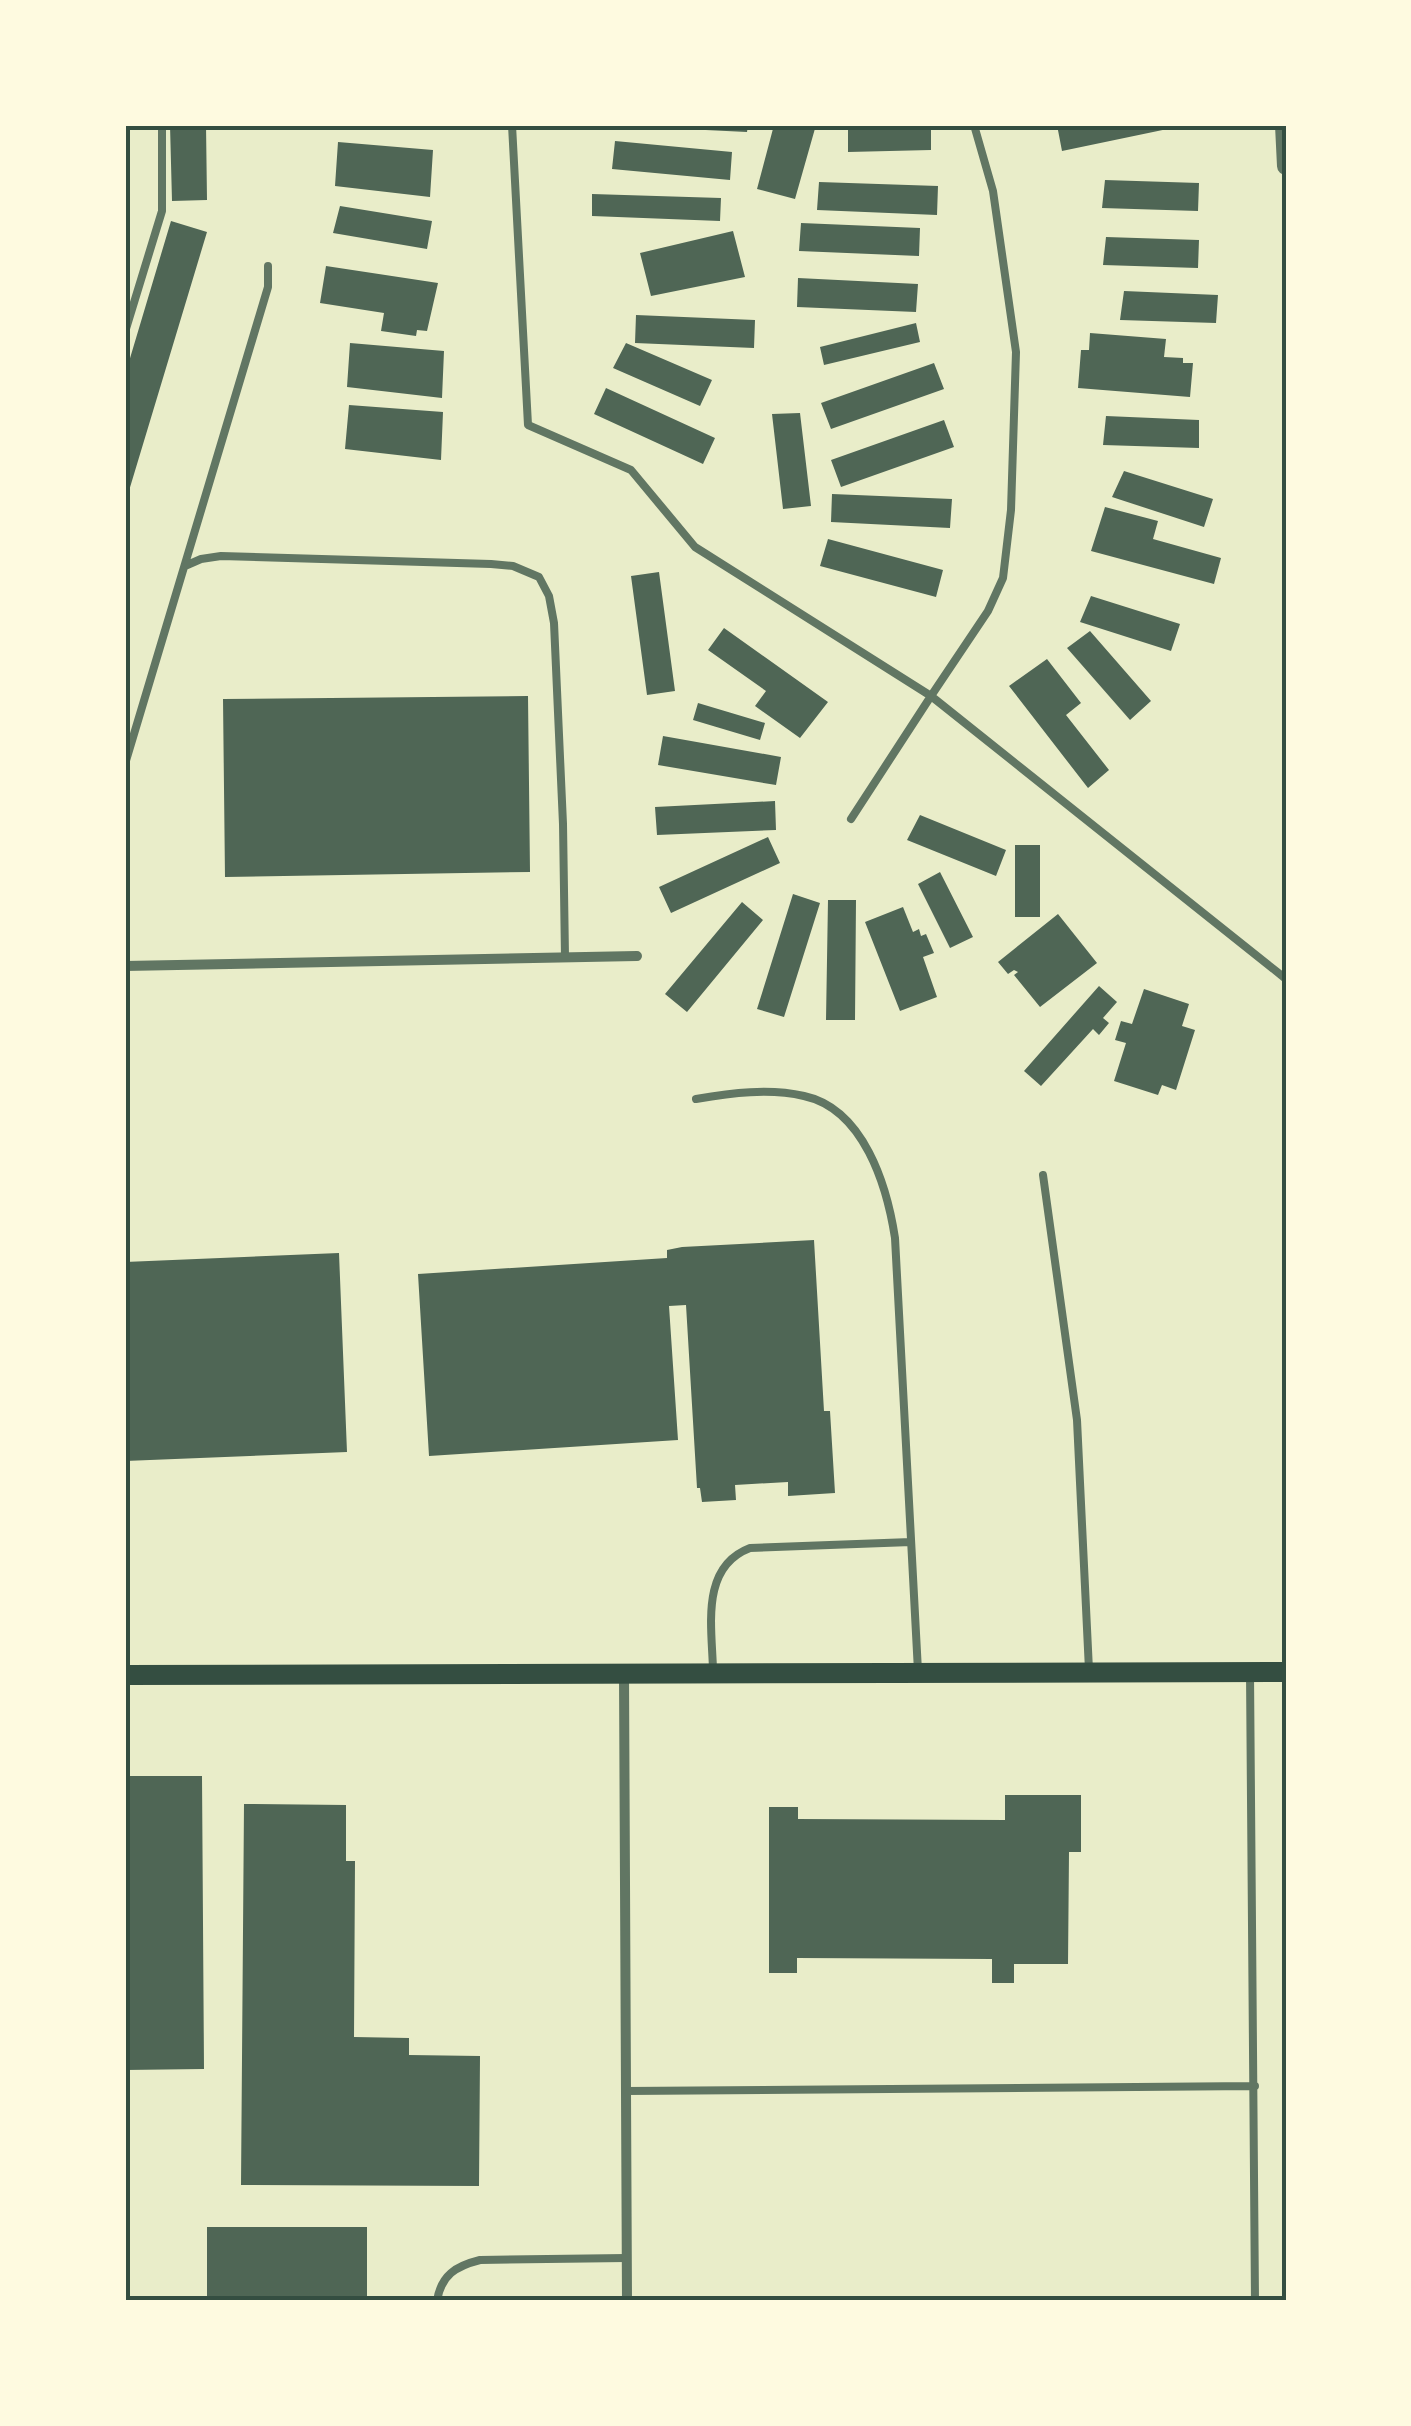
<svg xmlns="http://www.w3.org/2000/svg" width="1411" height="2426" viewBox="0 0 1411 2426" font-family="Commissioner,sans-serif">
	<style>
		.building { fill: #4f6655 }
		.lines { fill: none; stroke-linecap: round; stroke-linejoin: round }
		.service { stroke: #617663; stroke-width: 8 }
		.minor { stroke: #617663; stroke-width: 10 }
		.tertiary { stroke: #617663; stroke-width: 18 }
		.secondary { stroke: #344e41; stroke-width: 20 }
		.neatline { fill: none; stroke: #344e41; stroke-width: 4 }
	</style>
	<rect width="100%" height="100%" fill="#e9edc9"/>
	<path class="building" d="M170 125H206L207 200 172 201Z
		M664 125H748L747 132 664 128Z
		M774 125H816L795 199 757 189Z
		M1057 125H1176L1177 127 1062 151Z
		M931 128V150L848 152V129Z
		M615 141 732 152 730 180 612 169Z
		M338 142 433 150 430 197 335 186Z
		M1105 180 1199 183 1198 211 1102 208Z
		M819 182 938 186 937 215 817 210Z
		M592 194 721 198 720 221 592 216Z
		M340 206 432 221 427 249 333 233Z
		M171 221 207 232 125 504V375Z
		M801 223 920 228 919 256 799 251Z
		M733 231 745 277 651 296 640 253Z
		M1106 237 1199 240 1198 268 1103 265Z
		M326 266 438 283 427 331 417 330 416 336 381 331 384 313 320 303Z
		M798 278 918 284 916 312 797 307Z
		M1124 291 1218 295 1216 323 1120 320Z
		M636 315 755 320 754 348 635 343Z
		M916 323 920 342 824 365 820 347Z
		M1090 333 1166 339 1164 357 1183 358V363H1193L1190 397 1078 388 1081 350H1089Z
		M350 343 444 351 442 398 347 387Z
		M626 343 712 380 700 406 613 368Z
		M934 363 944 389 831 429 821 403Z
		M606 388 715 438 703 464 594 414Z
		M349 405 443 412 441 460 345 449Z
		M800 413 811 506 783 509 772 414Z
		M1106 416 1199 420V448L1103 445Z
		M944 420 954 447 841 487 831 460Z
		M1124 471 1213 499 1204 527 1112 497Z
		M832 494 952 499 950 528 831 522Z
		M1105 507 1158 521 1153 539 1221 558 1214 584 1091 551Z
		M828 539 943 570 936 597 820 566Z
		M659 572 675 691 647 695 631 576Z
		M1091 596 1180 624 1171 651 1080 622Z
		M724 628 828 702 800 738 755 706 766 691 708 650Z
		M1090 631 1151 701 1130 720 1067 648Z
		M1047 659 1081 703 1066 715 1109 770 1088 788 1009 686Z
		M528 696 530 872 225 877 223 699Z
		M698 703 765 723 760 740 693 720Z
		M663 736 781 757 776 785 658 765Z
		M775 801 776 830 657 835 655 807Z
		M920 815 1006 850 996 876 907 840Z
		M768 837 780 863 671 913 659 887Z
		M1015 845H1040V917H1015Z
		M940 872 973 937 950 948 918 884Z
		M793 894 820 903 784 1017 757 1009Z
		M828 900H856L855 1020H826Z
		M742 902 763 920 687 1012 665 994Z
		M903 907 913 932 919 929 921 936 926 934 934 953 923 957 937 997 900 1011 865 922Z
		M1058 914 1097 963 1040 1007 1014 975 1018 972 1014 970 1008 974 998 962Z
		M1099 986 1117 1002 1103 1018 1109 1023 1099 1035 1093 1029 1041 1086 1024 1071Z
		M1144 989 1189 1004 1182 1026 1195 1030 1176 1090 1162 1085 1158 1095 1114 1081 1126 1043 1115 1040 1121 1021 1132 1024Z
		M814 1240 824 1411H830L835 1493 788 1496V1482L735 1485 736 1500 702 1502 700 1488H697L686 1305 669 1306 678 1440 429 1456 418 1274 667 1258V1250L682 1247Z
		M339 1253 347 1452 125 1461V1262Z
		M125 1776H202L204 2069 125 2070Z
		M1005 1795H1081V1852H1069L1068 1964H1014V1983H992V1959L797 1958V1973H769V1807H798V1819L1005 1820Z
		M244 1804 346 1805V1861H355L354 2037 409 2038V2055L480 2056 479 2186 241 2185Z
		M207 2227H367V2301H207Z"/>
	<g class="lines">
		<path class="service" d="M512 125 528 425 631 470 695 547 931 696 988 611 1003 578 1011 510 1016 352 993 191 974 125
			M125 332 162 211V125
			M185 566 201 559 221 556 491 564 513 566 539 577 549 596 554 623 563 824 565 957
			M125 764 268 287V266
			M851 819 931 696 1286 979
			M696 1099C731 1093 769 1088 804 1096 864 1109 887 1186 895 1238L918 1671
			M1043 1175 1077 1420 1089 1670
			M713 1670C712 1627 700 1567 750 1548L911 1542
			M1250 1673 1255 2301
			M626 2091 1255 2086
			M437 2301C441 2275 456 2266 480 2260L626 2258"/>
		<path class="minor" d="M125 966 637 956
			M624 1674 627 2301"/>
		<path class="tertiary" d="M1284 125 1286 166"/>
		<path class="secondary" d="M125 1675 1286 1672"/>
	</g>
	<rect width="1411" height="2426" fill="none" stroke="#fefae0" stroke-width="255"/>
	<rect x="128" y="128" width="1156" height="2170" class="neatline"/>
</svg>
